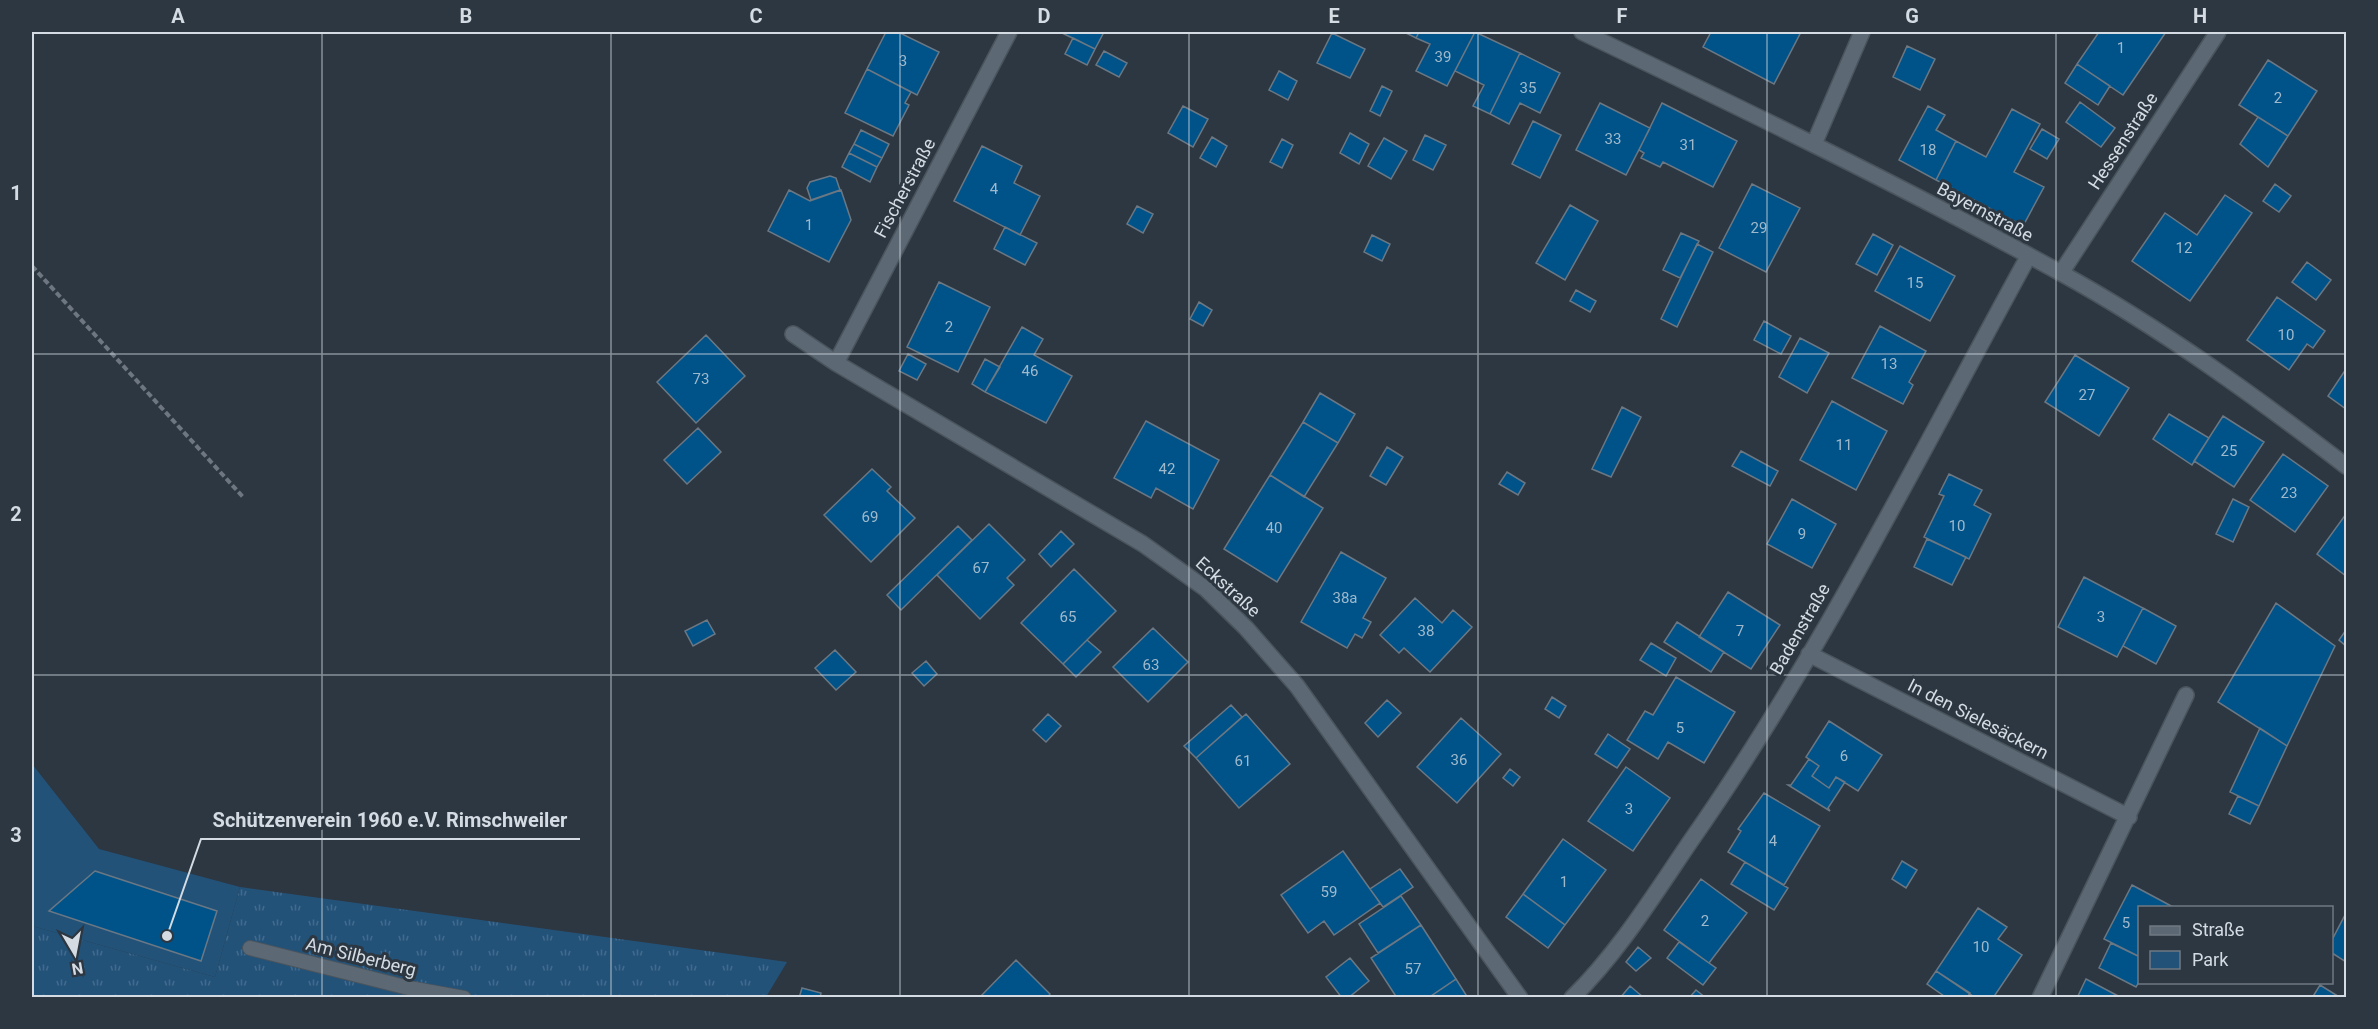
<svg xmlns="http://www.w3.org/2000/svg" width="2378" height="1029" viewBox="0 0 2378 1029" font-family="Roboto,sans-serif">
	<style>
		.grass { fill: url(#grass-tufts) }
		.park { fill: #235279 }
		.building { fill: #005389; stroke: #6b7884; stroke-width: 1.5 }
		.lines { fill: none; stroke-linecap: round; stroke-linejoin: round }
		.lane-casing { stroke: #4a545d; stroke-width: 16 }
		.street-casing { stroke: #4a545d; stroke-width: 18 }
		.path { stroke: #6e7781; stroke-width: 4; stroke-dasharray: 6 3; stroke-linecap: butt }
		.lane { stroke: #5c6975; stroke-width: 14 }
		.street { stroke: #5c6975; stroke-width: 15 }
		.grid { fill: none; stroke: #d4dbe2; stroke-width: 1.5; stroke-opacity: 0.55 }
		.labels { text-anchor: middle; stroke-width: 6; stroke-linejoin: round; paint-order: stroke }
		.number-label { font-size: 15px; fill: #9fb9cc }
		.street-label { font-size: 18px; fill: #d4dbe2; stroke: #2c3742 }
		.leader { fill: none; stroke: #d4dbe2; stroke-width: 2 }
		.callout-dot { fill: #d4dbe2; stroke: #2c3742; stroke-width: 2 }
		.callout-label { font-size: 20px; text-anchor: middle; font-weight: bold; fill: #d4dbe2; stroke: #2c3742; stroke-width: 6; stroke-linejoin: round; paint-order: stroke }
		.neatline { fill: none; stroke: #d4dbe2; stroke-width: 2 }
		.grid-label { font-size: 20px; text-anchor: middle; font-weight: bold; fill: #d4dbe2 }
	</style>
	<defs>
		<pattern id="grass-tufts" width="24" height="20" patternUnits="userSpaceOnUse" patternTransform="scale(1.5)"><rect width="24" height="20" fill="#235279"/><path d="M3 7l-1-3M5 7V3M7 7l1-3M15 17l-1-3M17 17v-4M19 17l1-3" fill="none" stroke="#426a8c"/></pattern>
	</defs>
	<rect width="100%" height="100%" fill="#2c3742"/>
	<path class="grass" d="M240 887 787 962 766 997 32 998V926L215 977Z"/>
	<path class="park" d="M32 764 99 849 240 887 215 977 32 926Z"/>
	<path class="building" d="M886 32H898L939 52 917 95 867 69Z
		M1060 32H1104L1095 49Z
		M1404 32H1419L1416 38Z
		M1419 32H1475L1447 86 1416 71 1430 44 1416 38Z
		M1475 32 1520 53 1490 114 1473 106 1484 85 1455 71Z
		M1711 32H1801L1774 84 1703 47Z
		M2099 32H2166L2123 95 2077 64Z
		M1332 33 1365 49 1350 78 1317 63Z
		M1073 38 1095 49 1087 65 1065 54Z
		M1907 46 1935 59 1920 90 1893 77Z
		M1104 51 1127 63 1119 77 1096 65Z
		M1520 53 1560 73 1540 113 1520 103 1509 124 1490 114Z
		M2268 60 2317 91 2288 136 2239 105Z
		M2077 64 2110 86 2098 105 2065 83Z
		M867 69 911 92 905 103 909 105 893 136 845 113Z
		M1279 71 1297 81 1288 100 1269 90Z
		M1382 86 1392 91 1380 116 1370 111Z
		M2080 102 2115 128 2101 147 2066 122Z
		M1600 103 1650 128 1626 175 1576 150Z
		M1662 103 1737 141 1713 187 1663 162 1660 167 1641 158 1644 153 1639 150Z
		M1183 106 1208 119 1193 147 1168 133Z
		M1928 106 1945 115 1936 130 1956 141 1936 180 1899 160Z
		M2012 109 2040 124 2014 172 2044 187 2023 226 1936 180 1956 141 1986 157Z
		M2258 117 2288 136 2268 167 2240 144Z
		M1533 121 1561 135 1540 178 1512 164Z
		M2042 129 2059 139 2047 159 2030 149Z
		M861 130 889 144 882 158 854 144Z
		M1350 133 1369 144 1359 164 1340 153Z
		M1425 135 1446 145 1433 170 1413 160Z
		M1212 137 1227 146 1216 167 1200 158Z
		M1384 138 1407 151 1391 179 1368 166Z
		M1282 139 1293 145 1282 168 1270 162Z
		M854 144 882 158 877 167 849 153Z
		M982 146 1022 166 1014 183 1040 196 1020 235 954 201Z
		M849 153 877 167 870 182 842 167Z
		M830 176 836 178 840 190 811 200 807 188 810 182Z
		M1752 184 1800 208 1766 272 1719 248Z
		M2275 184 2291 196 2279 212 2263 201Z
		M789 190 810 201 841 190 851 220 829 262 768 231Z
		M2225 195 2252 213 2190 301 2132 261 2165 213 2197 235Z
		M1570 205 1598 221 1565 280 1536 263Z
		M1137 206 1153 214 1143 233 1127 224Z
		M1005 227 1037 243 1025 265 994 249Z
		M1681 233 1699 241 1680 278 1663 270Z
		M1873 234 1893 245 1877 275 1856 264Z
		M1372 235 1390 244 1382 261 1364 252Z
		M1697 244 1713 252 1677 327 1661 319Z
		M1900 246 1955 276 1930 321 1875 291Z
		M2307 262 2331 280 2316 300 2292 282Z
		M939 282 990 307 958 372 907 347Z
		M1576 290 1596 301 1590 312 1570 301Z
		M2277 297 2325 331 2313 348 2307 344 2289 370 2247 340Z
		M1199 302 1212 310 1203 326 1190 319Z
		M1764 321 1791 336 1781 354 1754 340Z
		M1880 326 1926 351 1909 382 1913 385 1903 404 1852 378Z
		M1022 327 1043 339 1034 355 1072 376 1046 423 985 392Z
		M706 335 745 376 696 423 657 382Z
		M1800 338 1829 353 1807 393 1779 377Z
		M908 354 926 364 917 380 899 371Z
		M2075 355 2129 388 2099 436 2045 402Z
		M985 359 1000 367 985 392 972 384Z
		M2346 369V409L2328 396Z
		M1320 393 1355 414 1338 443 1303 422Z
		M1832 401 1887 431 1856 490 1800 460Z
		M1622 407 1641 417 1611 477 1592 469Z
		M2169 414 2209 438 2192 465 2153 439Z
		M2223 416 2264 442 2234 487 2194 461Z
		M1146 421 1219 460 1193 509 1156 488 1151 498 1114 478Z
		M1303 422 1338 443 1304 497 1270 475Z
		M698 428 721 452 687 484 664 460Z
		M1387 447 1403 457 1386 485 1370 476Z
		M1741 451 1778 471 1770 486 1732 466Z
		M2283 454 2328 486 2295 532 2250 500Z
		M872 469 891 487 887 491 915 518 871 562 824 515Z
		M1507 472 1525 483 1518 495 1499 484Z
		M1949 474 1982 490 1974 505 1991 514 1969 559 1924 537 1944 496 1939 494Z
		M1270 475 1323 508 1277 582 1224 549Z
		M1792 499 1836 524 1812 568 1767 544Z
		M2233 499 2249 507 2233 542 2216 534Z
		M2346 514V576L2317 554Z
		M989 524 1025 560 1007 578 1014 585 980 619 937 575Z
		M958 526 972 540 901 610 887 595Z
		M1061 531 1074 544 1051 567 1039 554Z
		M1927 539 1966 557 1952 585 1914 567Z
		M1341 552 1386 578 1363 618 1371 622 1362 638 1355 634 1347 648 1301 622Z
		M1074 569 1116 611 1063 664 1021 623Z
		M2084 577 2143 608 2117 657 2058 627Z
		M1728 592 1780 625 1751 669 1699 637Z
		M1415 598 1442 623 1453 610 1472 627 1430 672 1404 648 1399 653 1380 635Z
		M2276 603 2335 646 2287 746 2218 702Z
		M2143 608 2176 626 2156 664 2123 646Z
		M707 620 715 634 693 646 685 631Z
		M1677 622 1724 652 1711 672 1664 642Z
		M1153 628 1188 662 1148 702 1113 667Z
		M2346 630V646L2339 640Z
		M1087 640 1101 652 1076 677 1063 664Z
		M1651 643 1676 658 1666 676 1640 660Z
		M835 650 856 672 836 690 815 668Z
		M926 661 937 674 924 686 912 673Z
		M1676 677 1735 712 1704 763 1668 742 1658 759 1627 740 1645 711 1653 715Z
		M1552 697 1566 706 1559 718 1545 709Z
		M1387 700 1401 713 1378 737 1365 723Z
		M1231 705 1242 717 1196 758 1184 746Z
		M1048 714 1061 726 1046 742 1033 730Z
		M1246 714 1290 764 1239 808 1196 758Z
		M1461 718 1501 754 1457 803 1417 767Z
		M1829 721 1882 755 1858 791 1836 777 1829 788 1812 776 1819 766 1806 757Z
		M2260 728 2287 746 2259 806 2230 792Z
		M1608 734 1630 749 1617 768 1595 754Z
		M1809 759 1819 766 1812 776 1829 788 1836 777 1845 782 1828 808 1830 811 1788 785H1791Z
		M1626 767 1670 798 1633 851 1588 821Z
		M1510 769 1520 777 1513 786 1503 778Z
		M1764 793 1820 826 1784 885 1728 852 1741 831 1738 829Z
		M2238 796 2259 806 2250 824 2229 814Z
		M1563 839 1606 870 1565 925 1523 894Z
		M1343 851 1380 903 1334 935 1324 921 1308 933 1281 895Z
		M1902 861 1917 870 1906 888 1892 879Z
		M1745 862 1788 888 1774 910 1731 884Z
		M1400 869 1413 887 1383 907 1370 889Z
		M95 871 217 911 201 961 49 911Z
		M1701 879 1747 913 1709 963 1664 930Z
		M2132 885 2175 908H2140V957L2104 939Z
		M1523 894 1565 925 1548 948 1506 917Z
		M1401 896 1421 925 1378 953 1359 924Z
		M1978 908 2007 927 1998 939 2022 955 1993 998H1976L1936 971Z
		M2346 913V962L2332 953V940Z
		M1421 925 1456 979 1428 998H1397L1371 958Z
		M1679 942 1716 968 1703 985 1667 958Z
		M2111 943 2140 957V980L2136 987 2099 968Z
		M1638 947 1651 958 1636 971 1626 962Z
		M1350 958 1369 981 1348 998H1342L1326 977Z
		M1016 960 1050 994 1047 998H979Z
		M1936 971 1970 993 1967 998H1947L1927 984Z
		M1456 979 1468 998H1428Z
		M2086 979 2122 998H2077Z
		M2320 985 2341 998H2312Z
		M1630 986 1643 997 1620 998Z
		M802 988 821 993 820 998H799Z
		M1696 990 1706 998H1689Z"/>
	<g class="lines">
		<defs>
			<path id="lane" d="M250 948 409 988 464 998"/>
			<path id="street" d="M1582 32C1743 109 1904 187 2061 273 2161 328 2256 397 2346 466
				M1814 144 1862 32
				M2061 273 2218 32
				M793 334 836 363 1143 544 1206 589 1246 628 1297 686 1520 998
				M836 363 1009 32
				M1809 654 2129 817
				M1572 998C1618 953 1654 895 1690 842 1819 658 1920 454 2028 257
				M2040 998 2186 695"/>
		</defs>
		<use href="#lane" class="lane-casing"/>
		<use href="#street" class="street-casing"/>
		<path class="path" d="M32 266 243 497"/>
		<use href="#lane" class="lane"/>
		<use href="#street" class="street"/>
	</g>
	<path class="grid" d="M322 32V998M611 32V998M900 32V998M1189 32V998M1478 32V998M1767 32V998M2056 32V998M32 354H2346M32 675H2346"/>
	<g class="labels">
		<g class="number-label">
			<text x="2121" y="53">1</text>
			<text x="1443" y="62">39</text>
			<text x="903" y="66">3</text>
			<text x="1528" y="93">35</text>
			<text x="2278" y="103">2</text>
			<text x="1613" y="144">33</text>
			<text x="1688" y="150">31</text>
			<text x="1928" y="155">18</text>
			<text x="994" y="194">4</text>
			<text x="809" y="230">1</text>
			<text x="1759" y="233">29</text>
			<text x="2184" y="253">12</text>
			<text x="1915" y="288">15</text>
			<text x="949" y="332">2</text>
			<text x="2286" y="340">10</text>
			<text x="1889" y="369">13</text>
			<text x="1030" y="376">46</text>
			<text x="701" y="384">73</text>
			<text x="2087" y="400">27</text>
			<text x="1844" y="450">11</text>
			<text x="2229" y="456">25</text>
			<text x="1167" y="474">42</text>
			<text x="2289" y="498">23</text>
			<text x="870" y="522">69</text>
			<text x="1957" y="531">10</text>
			<text x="1274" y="533">40</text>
			<text x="1802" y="539">9</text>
			<text x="981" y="573">67</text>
			<text x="1345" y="603">38a</text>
			<text x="1068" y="622">65</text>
			<text x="2101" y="622">3</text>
			<text x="1426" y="636">38</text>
			<text x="1740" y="636">7</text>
			<text x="1151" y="670">63</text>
			<text x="1680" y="733">5</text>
			<text x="1844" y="761">6</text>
			<text x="1459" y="765">36</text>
			<text x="1243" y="766">61</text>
			<text x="1629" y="814">3</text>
			<text x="1773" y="846">4</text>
			<text x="1564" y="887">1</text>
			<text x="1329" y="897">59</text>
			<text x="1705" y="926">2</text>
			<text x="2126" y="928">5</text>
			<text x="1981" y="952">10</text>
			<text x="1413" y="974">57</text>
		</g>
		<g class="street-label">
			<text transform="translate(2123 141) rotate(-57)" y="6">Hessenstraße</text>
			<text transform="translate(905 188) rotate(-62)" y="6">Fischerstraße</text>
			<text transform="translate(1985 212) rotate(28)" y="6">Bayernstraße</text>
			<text transform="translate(1228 587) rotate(42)" y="6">Eckstraße</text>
			<text transform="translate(1800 629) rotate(-60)" y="6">Badenstraße</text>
			<text transform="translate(1978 719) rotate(27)" y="6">In den Sielesäckern</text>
			<text transform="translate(361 957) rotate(14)" y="6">Am Silberberg</text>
		</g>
	</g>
	<path class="leader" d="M167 936L201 839H580"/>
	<circle class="callout-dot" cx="167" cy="936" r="6"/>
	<g class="callout-label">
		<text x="390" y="827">Schützenverein 1960 e.V. Rimschweiler</text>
	</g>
	<rect width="2378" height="1029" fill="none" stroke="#2c3742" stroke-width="66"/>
	<rect x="2138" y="906" width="195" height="78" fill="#2c3742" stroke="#6f7982" stroke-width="1.5"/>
	<rect x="2150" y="926" width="30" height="9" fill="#5c6975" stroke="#6f7982" stroke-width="1.5"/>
	<text x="2192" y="936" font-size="18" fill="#d4dbe2">Straße</text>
	<rect x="2150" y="951" width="30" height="18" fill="#235279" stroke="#6f7982" stroke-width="1.5"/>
	<text x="2192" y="966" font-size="18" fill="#d4dbe2">Park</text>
	<g transform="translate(75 954) rotate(170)" stroke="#2c3742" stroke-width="4.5" paint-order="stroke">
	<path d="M0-4.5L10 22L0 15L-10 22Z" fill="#d4dbe2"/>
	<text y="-9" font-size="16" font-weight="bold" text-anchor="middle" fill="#d4dbe2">N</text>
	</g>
	<rect x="33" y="33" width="2312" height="963" class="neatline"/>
	<g class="grid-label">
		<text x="178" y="23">A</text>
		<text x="466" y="23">B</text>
		<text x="756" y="23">C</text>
		<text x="1044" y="23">D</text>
		<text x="1334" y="23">E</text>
		<text x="1622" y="23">F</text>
		<text x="1912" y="23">G</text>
		<text x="2200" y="23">H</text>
		<text x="16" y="200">1</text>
		<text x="16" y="521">2</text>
		<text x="16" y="842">3</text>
	</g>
</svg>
